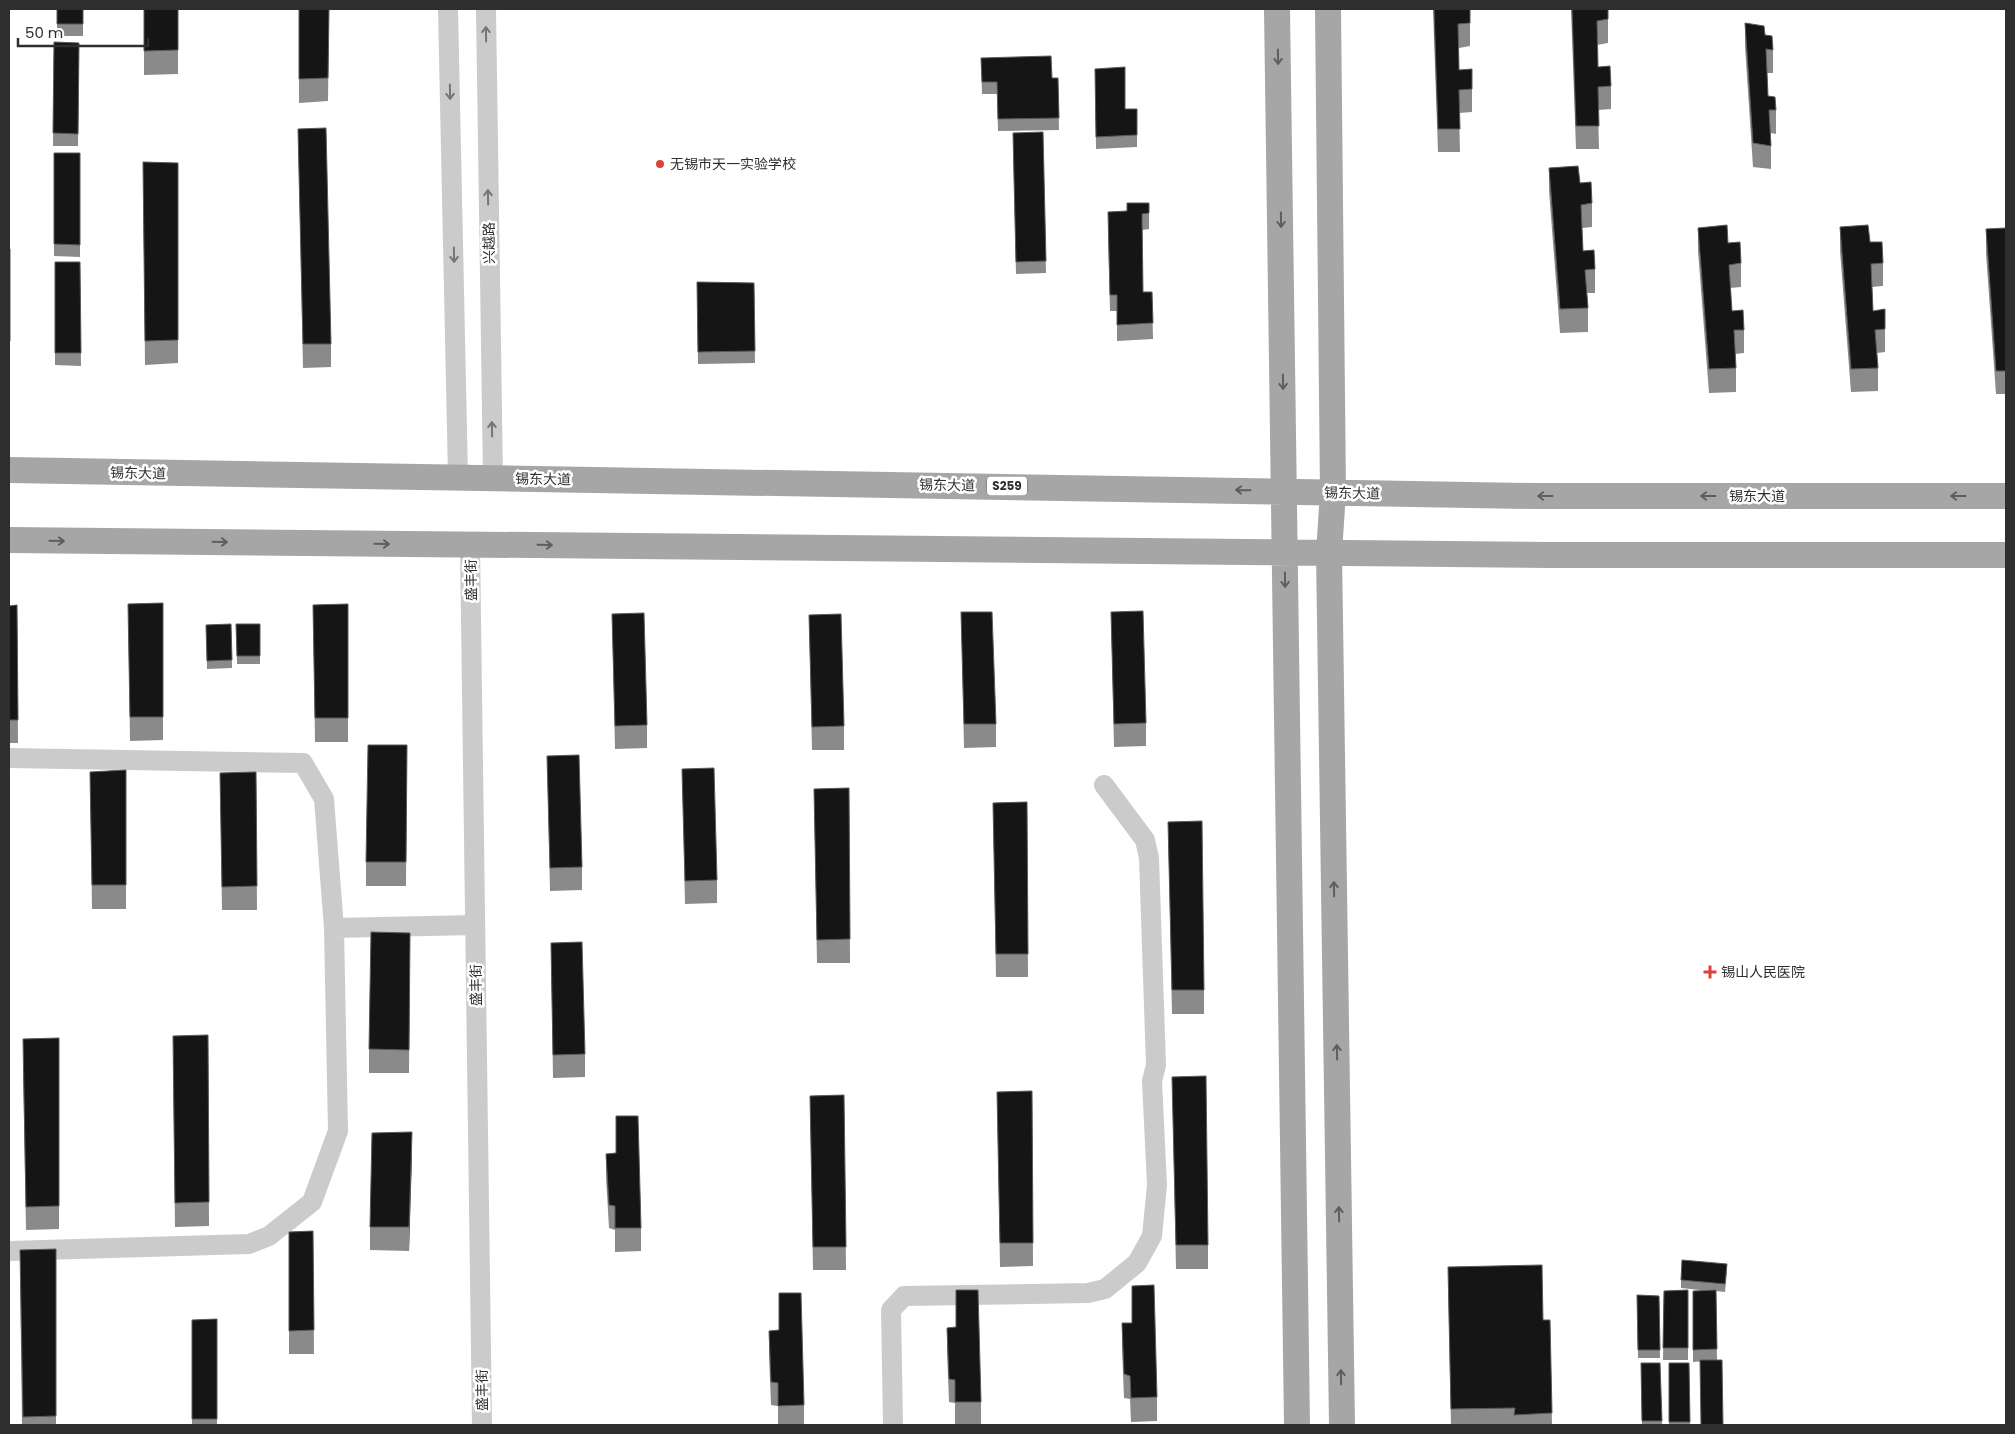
<svg xmlns="http://www.w3.org/2000/svg" width="2015" height="1434" viewBox="0 0 2015 1434" font-family="Poppins,'Noto Sans SC',sans-serif">
	<style>
		.lines { fill: none; stroke-linecap: round; stroke-linejoin: round }
		.minor { stroke: #cbcbcb; stroke-width: 20 }
		.major { stroke: #a6a6a6; stroke-width: 26 }
		.wall { fill: #8a8a8a }
		.shaded-wall { fill: #5b5b5b }
		.building { fill: #151515; stroke: #5b5b5b }
		.oneway { stroke: #757575 }
		.oneway2 { stroke: #5e5e5e }
		.poi-dot { fill: #de4138; stroke: #fff; stroke-width: 2 }
		.labels { text-anchor: middle; stroke-width: 5; stroke-linejoin: round; paint-order: stroke }
		.shield { fill: #fff; stroke: #6d6d6d; stroke-width: 1 }
		.shield-label { font-size: 12px; font-weight: bold; fill: #2e2e2e }
		.poi-label { font-size: 14px; fill: #2e2e2e; stroke: #fff; text-anchor: start }
		.street-label { font-size: 14px; fill: #2e2e2e; stroke: #fff }
	</style>
	<rect width="100%" height="100%" fill="#fff"/>
	<g class="lines">
		<path class="minor" d="M448 9 458 478
			M486 9 493 478
			M470 545 482 1425
			M9 758 303 763 324 799 334 928 338 1131 312 1202 269 1236 249 1244 9 1251
			M334 928 475 925
			M893 1425 891 1310 904 1296 1088 1293 1105 1289 1137 1263 1152 1236 1157 1185 1152 1081 1156 1065 1149 858 1145 840 1104 785"/>
		<path class="major" d="M1277 9 1297 1425
			M1328 9 1333 492 1329 553 1342 1425
			M9 470 1533 496H2006
			M9 540 1548 555H2006"/>
	</g>
	<path class="wall" d="M57 9H83V36H57Z
		M144 9H178V74L144 75Z
		M299 9H329L328 101 299 103Z
		M1433 9H1470V46L1459 48V70L1472 89V112L1459 113 1460 152H1438Z
		M1571 9H1608V43L1597 45 1598 67 1611 86V109L1598 110 1599 149H1576Z
		M1745 23 1765 35 1773 50V73H1767L1768 96 1776 110V134L1771 133V169L1753 167 1745 46Z
		M54 42 79 43 78 146H53Z
		M981 58 1052 78H1058L1059 130 998 131 997 94H982Z
		M1095 69 1125 109H1137V147L1096 149Z
		M298 129 331 344V367L303 368Z
		M1043 132 1046 273 1016 274 1013 145Z
		M54 153H80V257L54 256Z
		M143 162 178 163V363L145 365Z
		M1549 168 1580 183 1592 203V227L1582 228 1583 251 1595 269V293H1587L1588 308V332L1560 333 1549 191Z
		M1149 203V229L1142 230 1143 292H1152L1153 339 1117 341V311H1110L1108 228 1127 211Z
		M1840 227 1870 242 1883 263V286L1872 287 1873 311 1885 329V352L1877 353 1878 368V391L1851 392 1840 251Z
		M1698 228 1728 243 1741 263V287L1730 288 1732 311 1744 330V353L1735 354 1736 368V392L1709 393 1698 251Z
		M2006 228V394H1996L1986 253V229Z
		M9 249H10V353H9Z
		M55 262H80L81 366 55 365Z
		M697 282 754 283 755 363 698 364Z
		M163 603V740L130 741 128 604Z
		M348 604V742H315L313 605Z
		M17 605 18 743H9V606Z
		M961 612 996 724V747L964 748Z
		M1111 612 1146 723V746L1114 747Z
		M612 614 647 725V748L615 749Z
		M809 615 844 726V750H812Z
		M231 624 232 668 207 669 206 625Z
		M236 624H260V664H237Z
		M407 745 406 886H366V862Z
		M547 756 582 867V890L550 891Z
		M682 769 717 880V903L685 904Z
		M126 770V909H92L90 772Z
		M256 772 257 910H222L220 773Z
		M849 788 850 963H817L814 789Z
		M1027 802 1028 977H996L993 803Z
		M1168 822 1204 990V1014H1172Z
		M410 933 409 1073H369V1049Z
		M551 943 585 1054V1077L553 1078Z
		M208 1035 209 1226 175 1227 173 1059Z
		M59 1038V1229L26 1230 23 1063Z
		M1172 1077 1208 1245V1269H1176Z
		M1032 1091 1033 1266 1000 1267 997 1092Z
		M844 1095 846 1270H813L810 1096Z
		M606 1154 641 1228V1251L615 1252V1230L609 1228 606 1177Z
		M412 1156 409 1251 370 1250V1227Z
		M313 1231 314 1354H289V1232Z
		M56 1249V1425H22L20 1273Z
		M1727 1272 1725 1292 1716 1291 1717 1360 1693 1362V1291H1709L1681 1288V1280Z
		M1448 1283 1543 1320H1550L1552 1425H1514V1424L1451 1425Z
		M1688 1290V1360H1663L1664 1291Z
		M1637 1295 1659 1296 1660 1358H1638Z
		M217 1319V1425H192V1320Z
		M1122 1323 1157 1397V1421L1131 1422 1130 1399 1124 1398 1122 1347Z
		M947 1328 981 1402V1425H955V1403L949 1402 947 1351Z
		M769 1331 804 1405V1425H778V1406L771 1405 769 1354Z
		M1641 1363H1660L1662 1425H1642Z
		M1669 1363H1689L1690 1425H1669Z"/>
	<path class="shaded-wall" d="M412 1132V1156L409 1251V1227Z"/>
	<path class="building" d="M57 9H83V24H57Z
		M144 9H178V50L144 51Z
		M299 9H329L328 78 299 79Z
		M1434 9H1470V23L1458 24 1459 70 1472 69V89L1459 90 1460 129H1438Z
		M1572 9H1608V19L1597 21 1598 67 1610 66 1611 86 1598 87 1599 126H1576Z
		M1745 23 1764 26 1765 35 1772 36 1773 50 1766 49 1768 96 1775 97 1776 110H1769L1771 146 1753 143Z
		M54 42 79 43 78 134 53 133Z
		M1051 56 1052 78H1058L1059 118 998 119 997 82H982L981 58Z
		M1125 67V109H1137V135L1096 137 1095 69Z
		M326 128 331 344H303L298 129Z
		M1043 132 1046 261 1016 262 1013 133Z
		M54 153H80V245L54 244Z
		M143 162 178 163V340L145 341Z
		M1578 166 1580 183 1591 182 1592 203 1581 205 1583 251 1594 250 1595 269 1585 270 1588 308 1560 309 1549 168Z
		M1127 203H1149V213L1142 214 1143 292H1152L1153 323 1117 325V295H1110L1108 212 1127 211Z
		M1727 225 1728 243 1740 242 1741 263 1729 265 1732 311 1743 310 1744 330H1734L1736 368 1709 369 1698 228Z
		M1868 225 1870 242H1882L1883 263 1871 264 1873 311 1885 309V329L1875 330 1878 368 1851 369 1840 227Z
		M2006 228V371H1996L1986 229Z
		M9 249H10V341H9Z
		M55 262H80L81 353H55Z
		M697 282 754 283 755 351 698 352Z
		M163 603V717H130L128 604Z
		M348 604V718H315L313 605Z
		M17 605 18 720H9V606Z
		M1143 611 1146 723 1114 724 1111 612Z
		M961 612H992L996 724H964Z
		M644 613 647 725 615 726 612 614Z
		M841 614 844 726 812 727 809 615Z
		M231 624 232 660 207 661 206 625Z
		M236 624H260V656H237Z
		M368 745H407L406 862H366Z
		M579 755 582 867 550 868 547 756Z
		M714 768 717 880 685 881 682 769Z
		M126 770V885H92L90 772Z
		M256 772 257 886 222 887 220 773Z
		M849 788 850 939 817 940 814 789Z
		M1027 802 1028 954H996L993 803Z
		M1202 821 1204 990H1172L1168 822Z
		M371 932 410 933 409 1050 369 1049Z
		M582 942 585 1054 553 1055 551 943Z
		M208 1035 209 1202 175 1203 173 1036Z
		M59 1038V1206L26 1207 23 1039Z
		M1206 1076 1208 1245H1176L1172 1077Z
		M1032 1091 1033 1243H1000L997 1092Z
		M844 1095 846 1247H813L810 1096Z
		M616 1116H638L641 1228H615V1206L609 1205 606 1154 616 1153Z
		M412 1132 409 1227H370L372 1133Z
		M313 1231 314 1330 289 1331V1232Z
		M56 1249V1416L23 1417 20 1250Z
		M1682 1260 1727 1264 1725 1284 1681 1280Z
		M1542 1265 1543 1320H1550L1552 1413 1514 1415 1515 1408 1451 1409 1448 1267Z
		M1154 1285 1157 1397 1131 1398 1130 1376 1124 1374 1122 1323H1132V1286Z
		M956 1290H978L981 1402H955V1380L949 1379 947 1328 956 1327Z
		M1688 1290V1348H1663L1664 1291Z
		M1716 1290 1717 1349 1693 1350V1291Z
		M779 1293H801L804 1405 778 1406V1383L771 1382 769 1331 779 1330Z
		M1637 1295 1659 1296 1660 1350H1638Z
		M217 1319V1419H192V1320Z
		M1700 1360H1722L1723 1425H1701Z
		M1641 1363H1660L1662 1421H1642Z
		M1669 1363H1689L1690 1422H1669Z"/>
	<defs><path id="oneway-shaft" d="M-6 0H5M1.5-3L5.5 0L1.5 3" fill="none" stroke-width="1.6" stroke-linecap="round" stroke-linejoin="round" transform="scale(1.25)"/></defs>
	<g class="oneway">
		<use href="#oneway-shaft" transform="translate(486 34) rotate(-91)"/>
		<use href="#oneway-shaft" transform="translate(450 92) rotate(89)"/>
		<use href="#oneway-shaft" transform="translate(488 197) rotate(-91)"/>
		<use href="#oneway-shaft" transform="translate(454 255) rotate(89)"/>
		<use href="#oneway-shaft" transform="translate(492 429) rotate(-91)"/>
	</g>
	<g class="oneway2">
		<use href="#oneway-shaft" transform="translate(1278 57) rotate(89)"/>
		<use href="#oneway-shaft" transform="translate(1281 220) rotate(89)"/>
		<use href="#oneway-shaft" transform="translate(1283 382) rotate(89)"/>
		<use href="#oneway-shaft" transform="translate(1243 490) rotate(-179)"/>
		<use href="#oneway-shaft" transform="translate(1545 496) rotate(-180)"/>
		<use href="#oneway-shaft" transform="translate(1708 496) rotate(-180)"/>
		<use href="#oneway-shaft" transform="translate(1958 496) rotate(-180)"/>
		<use href="#oneway-shaft" transform="translate(57 541) rotate(1)"/>
		<use href="#oneway-shaft" transform="translate(220 542) rotate(1)"/>
		<use href="#oneway-shaft" transform="translate(382 544) rotate(1)"/>
		<use href="#oneway-shaft" transform="translate(545 545) rotate(1)"/>
		<use href="#oneway-shaft" transform="translate(1285 580) rotate(89)"/>
		<use href="#oneway-shaft" transform="translate(1334 889) rotate(-91)"/>
		<use href="#oneway-shaft" transform="translate(1337 1052) rotate(-91)"/>
		<use href="#oneway-shaft" transform="translate(1339 1214) rotate(-91)"/>
		<use href="#oneway-shaft" transform="translate(1341 1377) rotate(-91)"/>
	</g>
	<g class="poi-dot">
		<circle cx="660" cy="164" r="5"/>
		<path d="M1707.5 964.5h5v5h5v5h-5v5h-5v-5h-5v-5h5z"/>
	</g>
	<g class="labels">
		<rect class="shield" x="987" y="476.5" width="40" height="19" rx="4"/>
		<g class="shield-label">
			<text x="1007" y="490">S259</text>
		</g>
		<g class="poi-label">
			<text x="670" y="169">无锡市天一实验学校</text>
			<text x="1721" y="977">锡山人民医院</text>
		</g>
		<g class="street-label">
			<text transform="translate(489 243) rotate(-91)" y="5">兴越路</text>
			<text transform="translate(138 473) rotate(1)" y="5">锡东大道</text>
			<text transform="translate(543 479) rotate(1)" y="5">锡东大道</text>
			<text transform="translate(947 485) rotate(1)" y="5">锡东大道</text>
			<text transform="translate(1352 493) rotate(1)" y="5">锡东大道</text>
			<text x="1757" y="501">锡东大道</text>
			<text transform="translate(471 580) rotate(-91)" y="5">盛丰街</text>
			<text transform="translate(476 985) rotate(-91)" y="5">盛丰街</text>
			<text transform="translate(482 1390) rotate(-91)" y="5">盛丰街</text>
		</g>
	</g>
	<rect width="2015" height="1434" fill="none" stroke="#2e2e2e" stroke-width="20"/>
	<path d="M18 38v8h130v-8" fill="none" stroke="#2e2e2e" stroke-width="2.5"/>
	<text x="25" y="38" font-size="15" fill="#2e2e2e" stroke="#ffffff" stroke-width="4" paint-order="stroke">50 m</text>
</svg>
